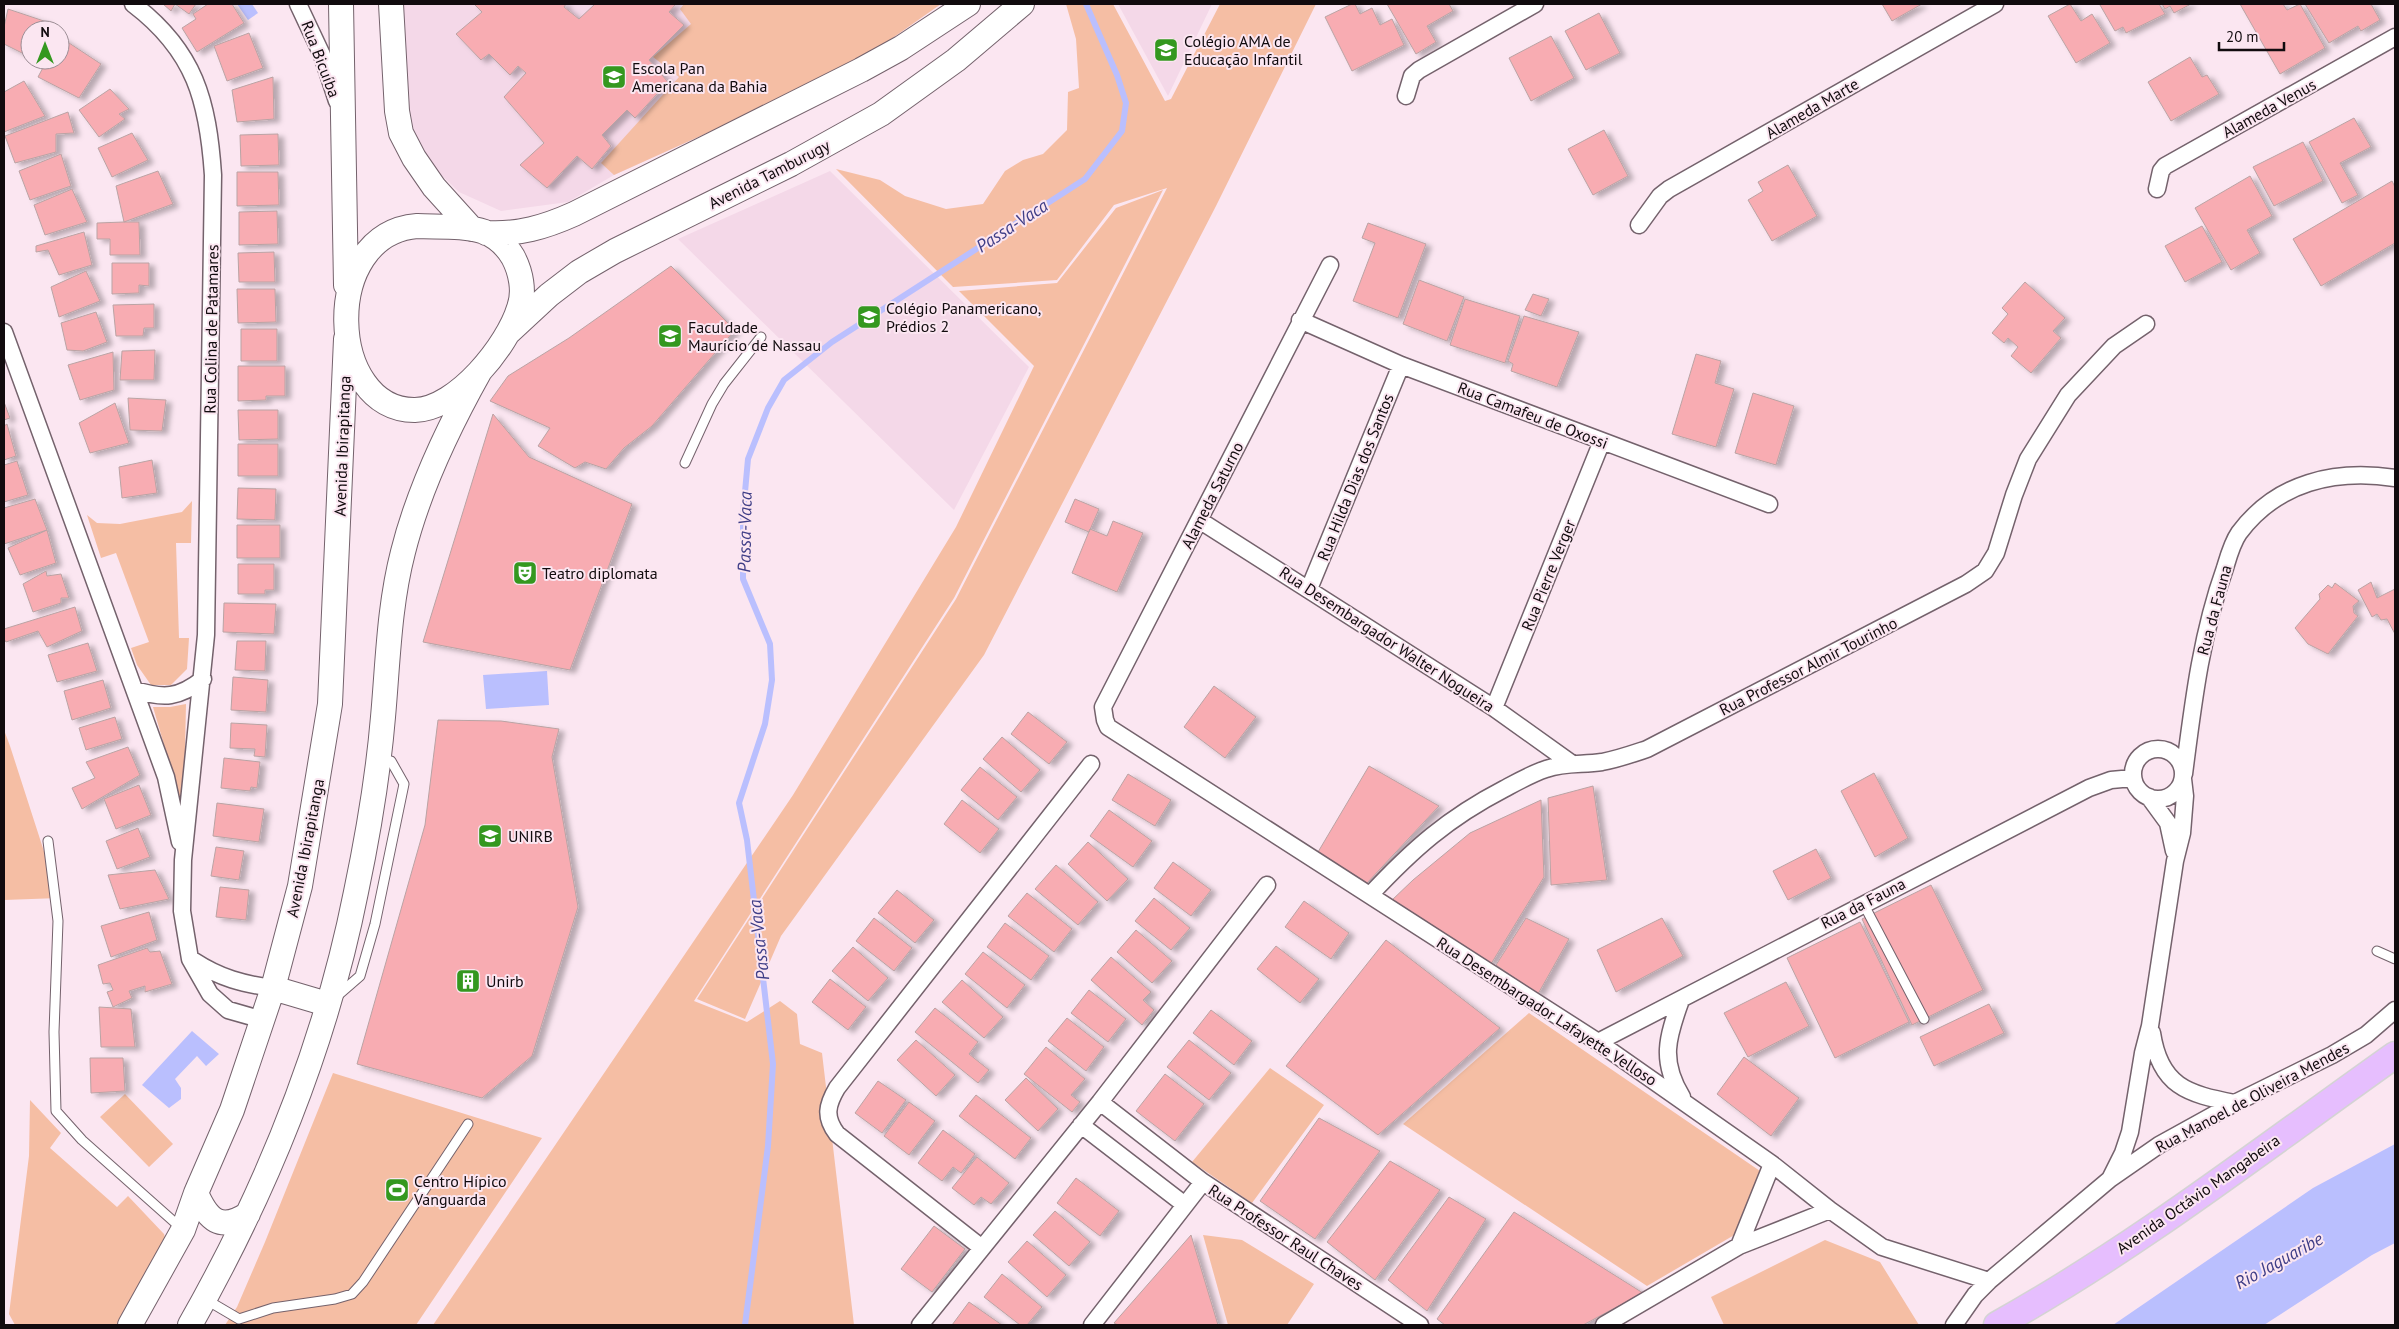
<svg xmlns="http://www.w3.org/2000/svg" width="2399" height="1329" viewBox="0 0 2399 1329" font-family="'PT Sans',sans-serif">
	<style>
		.built { fill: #f4d8e8 }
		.green { fill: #f5bea4 }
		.water { fill: #babffe }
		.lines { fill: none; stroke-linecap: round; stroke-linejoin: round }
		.stream { stroke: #babffe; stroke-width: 6 }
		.building { fill: #f8acb2; stroke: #baa3a4; filter: url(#shadow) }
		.lane-casing { stroke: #74626c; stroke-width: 11 }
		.street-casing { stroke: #74626c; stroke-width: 19 }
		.secondary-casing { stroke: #74626c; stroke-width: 26 }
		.primary-casing { stroke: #d4d3d4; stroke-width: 29 }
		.lane { stroke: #fff; stroke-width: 9 }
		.street { stroke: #fff; stroke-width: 16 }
		.secondary { stroke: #fff; stroke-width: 24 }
		.primary { stroke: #e6befe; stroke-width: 26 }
		.labels { text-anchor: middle; stroke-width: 4; stroke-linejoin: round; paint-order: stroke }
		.poi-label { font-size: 16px; fill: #110b0e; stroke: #fbe6f1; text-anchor: start }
		.street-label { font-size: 16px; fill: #110b0e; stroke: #fbe6f1 }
		.water-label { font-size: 18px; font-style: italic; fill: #3f3e87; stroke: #fbe6f1 }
	</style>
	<defs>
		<filter id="shadow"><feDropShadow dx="5.5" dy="3" stdDeviation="2.5" flood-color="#0004"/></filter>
	</defs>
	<rect width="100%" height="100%" fill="#fbe6f1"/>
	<path class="built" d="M404 4H941L758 110 614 175 568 202 501 211 459 192 407 142Z
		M1118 4H1212L1168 96Z
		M830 171 1029 367 954 510 678 239Z"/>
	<path class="green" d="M684 4H941L884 44 758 110 614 175 601 163 679 77 653 57 691 24 680 9Z
		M1066 4H1113L1165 101 1171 99 1220 4H1316L1216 206 984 655 781 936 745 1019 697 999 956 599 1167 188 1114 205 1057 280 953 287 836 169 880 180 905 196 946 209 983 204 1005 171 1023 160 1043 154 1067 130 1068 92 1079 88 1076 39Z
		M1163 190 954 598 694 1001 747 1022 780 1001 797 1014 800 1044 822 1053 854 1325H433L793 795 956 527 1034 366 959 291 1057 283 1116 208Z
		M192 501 191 543H176L179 638H189L187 669 171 685H151L137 665 131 648 149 642 116 553 101 558 87 515 97 523 120 524 182 512Z
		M186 704 184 796H179L153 707H170Z
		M4 730 10 746 59 898 4 900Z
		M1529 1013 1760 1171 1736 1234 1647 1286 1403 1124Z
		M1270 1068 1324 1105 1252 1203 1192 1162Z
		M333 1073 542 1138 416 1325H225L237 1307 265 1242Z
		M125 1094 173 1144 149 1167 100 1117Z
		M30 1100 61 1133 50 1148 117 1207 128 1196 164 1234 167 1244 122 1325H15L9 1314 29 1156Z
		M1203 1235 1242 1240 1314 1284 1287 1325H1228Z
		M1825 1240 1880 1262 1919 1325H1724L1711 1297Z"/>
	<path class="water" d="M237 4H252L258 13 248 20Z
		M547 671 549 705 486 709 483 675Z
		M192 1031 219 1054 206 1066 197 1056 175 1079 181 1088V1099L169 1108 142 1085Z
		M2395 1144V1243L2372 1255 2264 1325H2113L2313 1188Z"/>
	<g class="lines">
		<path class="stream" d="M745 1325 768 1146 773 1064 747 840 739 803 765 724 772 680 770 644 743 579V514L748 459 768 408 784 380 832 342 1085 179 1122 131 1126 103 1117 75 1086 4"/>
	</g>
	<path class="building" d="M163 4H196L189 14 175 4 171 11Z
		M208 4H232L244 23 197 52 182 28 196 19 193 14Z
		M474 4H566L564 7 579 19 595 4H676L669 12 684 25 649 60 668 82 635 118 627 110 602 135 611 146 592 169 577 156 547 188 520 165 544 143 504 97 526 73 518 66 510 75 489 54 481 60 456 34 482 12Z
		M1352 4H1355L1360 14 1372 8 1380 25 1392 19 1404 45 1352 71 1325 17Z
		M1387 4H1449L1453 11 1427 26 1436 42 1416 54Z
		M1882 4H1922L1892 21Z
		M2070 4 2081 21 2092 14 2110 43 2076 63 2048 16Z
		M2102 4H2159L2165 14 2126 33 2123 27 2115 31 2100 5Z
		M2162 4H2191L2174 13 2170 6 2165 9Z
		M2240 4H2283L2287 10 2300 4 2325 48 2280 74Z
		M2305 4H2371L2380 20 2361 31 2358 26 2329 43Z
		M8 9 47 22 44 30H30V57L4 44V27Z
		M1599 13 1620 53 1586 70 1565 31Z
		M249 33 263 68 227 81 214 46Z
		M1551 36 1574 78 1531 101 1509 58Z
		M60 37 101 64 79 98 38 77 47 60H60Z
		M2190 57 2202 77 2207 75 2219 94 2171 121 2148 82Z
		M273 77 274 119 237 122 232 90Z
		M24 81 45 116 4 132V92Z
		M110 89 129 109 119 114 125 119 99 137 79 110Z
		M68 112 74 133 56 134V152L15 163 5 136Z
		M2354 118 2371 147 2340 163 2358 195 2342 203 2309 142Z
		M1604 130 1628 176 1593 195 1568 149Z
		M132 133 148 160 112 177 98 148Z
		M278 134 279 165 241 166 240 135Z
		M2303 142 2323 181 2274 206 2253 167Z
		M61 154 71 186 30 200 19 171Z
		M1788 165 1817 216 1772 241 1748 200 1763 191 1758 182Z
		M158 171 173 204 124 222 116 186Z
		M237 172H278L279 205 237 206Z
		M2250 176 2272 216 2247 230 2260 253 2231 270 2195 208Z
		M2392 181 2395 187V243L2321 286 2293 239Z
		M72 189 87 222 45 235 34 205Z
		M277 211 278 244 239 245V212Z
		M124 222H139L140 255H110V239H97V223Z
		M1368 223 1426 244 1398 318 1353 301 1375 243 1362 238Z
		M2202 226 2222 262 2185 282 2165 246Z
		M84 232 92 265 59 275 48 250 36 252V246Z
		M274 252 275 282H239L238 253Z
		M112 263H149V286L139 285V293L112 294Z
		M671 266 735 330 652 426 624 448 606 469 585 462 575 468 538 446 550 428 490 401 508 376 569 338Z
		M86 271 100 301 59 317 51 287Z
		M1419 280 1464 297 1447 341 1403 324Z
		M2025 282 2065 318 2053 331 2061 338 2031 373 2011 356 2018 347 2008 338 2004 343 1992 333 2008 314 2002 308Z
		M237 289H275L276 322 238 323Z
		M1533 294 1549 299 1541 316 1525 310Z
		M1465 299 1520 316 1505 363 1450 345Z
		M154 304V328H144L143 336H116L113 305Z
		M96 312 107 342 83 351 67 350 61 323Z
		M1524 316 1579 332 1557 387 1511 371 1513 364 1508 361Z
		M241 329H277V361H241Z
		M155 350 154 380H120L122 351Z
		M113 352 114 390 80 400 68 365Z
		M1696 354 1721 361 1715 383 1734 389 1716 447 1672 434Z
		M238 366H285V396H266V400L238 401Z
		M1753 393 1794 406 1776 465 1735 453Z
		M128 398 166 400 162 431 130 430Z
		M4 402 10 418 4 420Z
		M115 403 129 443 90 453 79 423Z
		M238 410H278V439L239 440Z
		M493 414 529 457 632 504 570 670 423 642Z
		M7 424 16 456 4 460V426Z
		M238 444H278V476H238Z
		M152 460 157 493 122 498 119 467Z
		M17 461 28 495 4 502V465Z
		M238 488 276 489 275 520 237 519Z
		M35 499 47 530 4 544V508Z
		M1075 499 1099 509 1089 532 1065 522Z
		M1113 521 1143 533 1117 592 1072 573 1090 529 1107 536Z
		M237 525H280V558H237Z
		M47 530 56 563 20 575 8 548Z
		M238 564H274V590H265V594H238Z
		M46 571 47 576 61 574 69 598H61V603L33 612 23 584Z
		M2371 582 2377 598 2395 589V634L2387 619 2381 620 2377 614 2372 617 2358 590Z
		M2335 583 2359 601 2353 606 2354 613 2358 616 2328 654 2308 644 2295 628 2320 599 2319 594 2328 585 2332 588Z
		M224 603 276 604 274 634 223 632Z
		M75 607 82 631 47 647 38 631 6 642 4 639V629Z
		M237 641H266L265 671 235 670Z
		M88 643 97 671 57 682 48 655Z
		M233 677 268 680 266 712 231 710Z
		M103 680 111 708 72 720 64 691Z
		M1214 686 1256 717 1225 758 1184 727Z
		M1028 712 1067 742 1049 764 1011 734Z
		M115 717 122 739 86 750 79 728Z
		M438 720 501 721 559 729 552 757 578 907 532 1056 482 1098 357 1064 425 825Z
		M231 723 267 725 265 757 254 756 255 749 230 748Z
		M1002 737 1040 770 1021 792 983 759Z
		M128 747 140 775 82 809 72 788 95 778 86 762Z
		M224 758 260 762 257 788 251 787 250 791 221 788Z
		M1369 766 1439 806 1367 883 1318 852Z
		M980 767 1017 797 998 820 961 790Z
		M1874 773 1908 838 1875 857 1841 791Z
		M1128 774 1171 800 1155 826 1112 800Z
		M139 785 151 815 116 829 104 799Z
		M1593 786 1607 880 1551 885 1548 798Z
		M962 800 999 829 980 853 944 824Z
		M1541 800 1544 877 1491 964 1391 901 1413 880 1470 833Z
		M217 803 264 809 259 842 213 836Z
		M1109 810 1152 841 1133 867 1090 836Z
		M138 828 150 857 117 869 106 841Z
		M1088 842 1128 879 1107 901 1068 864Z
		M216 847 244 851 239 880 211 876Z
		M1816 849 1831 878 1788 900 1773 871Z
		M1173 862 1211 890 1191 916 1154 888Z
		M1056 865 1098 902 1078 925 1035 889Z
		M155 870 169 899 120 909 108 875Z
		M1931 885 1983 990 1912 1025 1862 919Z
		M220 887 249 890 246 920 216 917Z
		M897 890 934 920 915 943 878 913Z
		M1027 893 1072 929 1054 952 1008 916Z
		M1154 898 1190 928 1171 950 1135 921Z
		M1304 901 1349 933 1331 959 1285 927Z
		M149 912 157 940 111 957 101 926Z
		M874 918 912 948 894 971 856 941Z
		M1526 918 1569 939 1538 994 1496 965Z
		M1662 918 1683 956 1616 992 1597 950Z
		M1860 922 1909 1022 1835 1058 1787 958Z
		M1005 923 1049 956 1031 980 987 947Z
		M1136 930 1172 961 1152 983 1117 952Z
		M1386 940 1500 1028 1378 1135 1286 1066Z
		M1276 946 1319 979 1300 1003 1257 969Z
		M853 947 888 978 868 1001 832 971Z
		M147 948 150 952 160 951 172 984 145 992V986L129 991 132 998 113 1007 107 992 113 990 110 983 103 984 98 965Z
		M983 952 1025 985 1007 1008 965 974Z
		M1111 957 1151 992 1143 1000 1154 1010 1142 1025 1091 980Z
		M830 979 866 1007 848 1030 812 1002Z
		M962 980 1003 1017 984 1038 942 1002Z
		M1786 982 1809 1026 1748 1057 1724 1013Z
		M1089 990 1126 1019 1108 1042 1071 1013Z
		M1989 1004 2004 1033 1934 1066 1920 1037Z
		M99 1007 131 1009 135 1047H101Z
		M935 1008 978 1042 969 1054 989 1070 978 1083 915 1032Z
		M1211 1010 1252 1041 1234 1065 1193 1033Z
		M1067 1018 1104 1047 1086 1071 1048 1041Z
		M916 1040 955 1075 936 1096 897 1060Z
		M1189 1040 1231 1073 1209 1100 1167 1067Z
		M1046 1047 1085 1079 1071 1095 1080 1102 1072 1112 1024 1074Z
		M1744 1057 1799 1098 1771 1136 1717 1094Z
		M90 1058H123L125 1091 91 1093Z
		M1165 1074 1204 1104 1175 1141 1136 1111Z
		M1026 1078 1058 1109 1038 1131 1005 1100Z
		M878 1081 906 1100 882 1133 855 1113Z
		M976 1095 1031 1138 1015 1159 959 1116Z
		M909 1102 935 1121 909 1155 884 1136Z
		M1319 1118 1380 1151 1315 1239 1260 1201Z
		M943 1130 975 1154 961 1173 953 1167 942 1181 918 1163Z
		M977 1157 1009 1183 991 1204 981 1197 974 1205 952 1188Z
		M1390 1161 1440 1190 1375 1280 1327 1242Z
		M1076 1178 1119 1211 1100 1236 1057 1203Z
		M1449 1197 1486 1219 1427 1311 1388 1280Z
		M1055 1211 1090 1242 1069 1266 1033 1235Z
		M1514 1212 1643 1293 1583 1325H1445L1437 1319Z
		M934 1226 965 1249 932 1292 901 1269Z
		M1191 1235 1218 1325H1118L1114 1323Z
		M1027 1241 1066 1275 1047 1297 1008 1262Z
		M1002 1274 1042 1307 1027 1325H1020L984 1297Z
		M969 1302 1002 1325H952Z"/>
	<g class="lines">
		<defs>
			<path id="lane" d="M685 463 712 404 724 384 761 337
				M48 841 58 921 54 1032 56 1111 82 1140 181 1228
				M1863 903 1924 1019
				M2377 951 2395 959
				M337 996 360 976 375 924 404 784 391 761 381 760
				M205 1299 239 1319 273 1308 335 1299 352 1294 363 1282 468 1124"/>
			<path id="street" d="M133 4C195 51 208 101 213 175L206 635 183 860 182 911 190 959 210 994 228 1010 263 1020
				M298 4 322 55 337 101
				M1406 96 1412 76 1419 70 1535 4
				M2157 189 2161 171 2165 166 2395 37
				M1639 225 1660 196 1669 189 1995 4
				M1330 265 1103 707 1105 720 1108 727 1598 1042 1772 1164 1830 1210 1882 1247 1989 1281
				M1300 320 1401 365 1769 504
				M4 332 166 777 180 842
				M1199 520 1494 708 1571 763
				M1309 589 1401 365
				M135 690C164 699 179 698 203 679
				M1494 708 1602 441
				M2133 774a25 25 0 1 1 50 0a25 25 0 1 1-50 0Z
				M2184 774C2193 704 2201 635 2225 568 2228 558 2232 543 2239 533 2277 482 2335 469 2395 478
				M2149 797 2168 823 2174 851
				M1370 895C1413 849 1448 818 1504 789 1517 782 1531 774 1546 769 1565 762 1583 765 1602 762 1618 759 1632 754 1647 749L1966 584 1985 571 1996 553 2014 495 2028 459 2068 395 2114 346 2146 324
				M194 961C220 978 243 984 273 988
				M1681 1000C1667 1038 1660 1061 1682 1097
				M2152 1033C2160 1086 2187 1094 2235 1103
				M1598 1042 2089 788 2111 780 2133 778
				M1100 1102 1203 1182
				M1081 1125 1185 1205
				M2111 1177 2123 1153 2130 1132 2143 1053 2150 1026 2175 861 2182 833 2185 796 2183 779
				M1739 1246 1772 1164
				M982 1248 837 1134C824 1117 827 1105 837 1088L1091 764
				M920 1325 1100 1102 1267 885
				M1092 1325 1203 1182 1420 1325
				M1604 1325 1739 1246 1830 1210
				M1954 1325 1975 1295 1989 1281 2110 1179 2159 1145 2235 1103 2332 1055 2366 1035 2395 1010"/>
			<path id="secondary" d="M341 4 346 285
				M391 4 397 111 401 133 414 158 434 187 472 229
				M417 226C439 227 464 225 485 232 497 237 507 247 513 257 521 272 525 292 519 308 508 345 457 409 415 410 327 411 319 234 417 226Z
				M486 233C518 235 545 227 574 214L861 70 901 48 968 4
				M508 333 549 295 579 272 615 251 791 164 881 114 956 60 1022 4
				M273 988 327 1004
				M196 1193C208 1220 220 1232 248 1214
				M130 1325 183 1230 196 1193 232 1110 273 988 300 886 330 704 346 339
				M190 1325C266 1191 326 1043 356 892 368 835 378 776 383 717 388 661 389 606 403 552 419 488 448 428 480 371"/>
			<path id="primary" d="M1997 1325C2137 1247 2265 1147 2395 1055"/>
		</defs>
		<use href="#lane" class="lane-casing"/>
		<use href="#street" class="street-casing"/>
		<use href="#secondary" class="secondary-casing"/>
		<use href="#primary" class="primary-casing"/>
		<use href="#lane" class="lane"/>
		<use href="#street" class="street"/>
		<use href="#secondary" class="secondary"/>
		<use href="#primary" class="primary"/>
	</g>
	<defs>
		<symbol id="school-square" viewBox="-11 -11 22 22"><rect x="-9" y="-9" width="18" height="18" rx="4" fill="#34981f" stroke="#fbe6f1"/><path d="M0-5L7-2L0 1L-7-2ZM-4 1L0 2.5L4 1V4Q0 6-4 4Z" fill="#fff"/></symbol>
		<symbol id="university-square" viewBox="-11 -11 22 22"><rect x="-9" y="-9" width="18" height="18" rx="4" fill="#34981f" stroke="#fbe6f1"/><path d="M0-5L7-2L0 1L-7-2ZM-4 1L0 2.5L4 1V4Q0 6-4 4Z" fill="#fff"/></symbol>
		<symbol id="theatre-square" viewBox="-11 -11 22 22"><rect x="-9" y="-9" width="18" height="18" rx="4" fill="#34981f" stroke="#fbe6f1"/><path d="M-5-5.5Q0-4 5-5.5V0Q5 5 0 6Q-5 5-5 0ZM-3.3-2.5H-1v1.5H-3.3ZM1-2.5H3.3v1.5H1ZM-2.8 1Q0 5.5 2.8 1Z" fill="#fff"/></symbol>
		<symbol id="building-square" viewBox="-11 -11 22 22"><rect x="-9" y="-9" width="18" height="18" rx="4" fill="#34981f" stroke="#fbe6f1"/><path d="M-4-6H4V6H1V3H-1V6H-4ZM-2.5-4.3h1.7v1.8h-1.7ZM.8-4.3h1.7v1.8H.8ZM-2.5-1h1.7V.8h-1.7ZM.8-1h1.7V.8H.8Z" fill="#fff"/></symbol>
		<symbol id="stadium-square" viewBox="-11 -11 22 22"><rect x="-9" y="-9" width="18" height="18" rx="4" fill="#34981f" stroke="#fbe6f1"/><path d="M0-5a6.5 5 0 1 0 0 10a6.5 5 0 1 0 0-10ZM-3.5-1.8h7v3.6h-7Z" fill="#fff"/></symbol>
	</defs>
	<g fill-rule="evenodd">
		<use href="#school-square" x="1152" y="36" width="28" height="28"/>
		<use href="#school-square" x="600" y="63" width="28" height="28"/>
		<use href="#school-square" x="855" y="303" width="28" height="28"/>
		<use href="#university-square" x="656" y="322" width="28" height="28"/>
		<use href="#theatre-square" x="511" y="559" width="28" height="28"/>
		<use href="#university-square" x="476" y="822" width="28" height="28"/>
		<use href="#building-square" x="454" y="967" width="28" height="28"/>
		<use href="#stadium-square" x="383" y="1176" width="28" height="28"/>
	</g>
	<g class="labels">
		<g class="poi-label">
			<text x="1184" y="47">Colégio AMA de<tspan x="1184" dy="18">Educação Infantil</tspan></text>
			<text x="632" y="74">Escola Pan<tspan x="632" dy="18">Americana da Bahia</tspan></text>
			<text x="886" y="314">Colégio Panamericano,<tspan x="886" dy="18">Prédios 2</tspan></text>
			<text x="688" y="333">Faculdade<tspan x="688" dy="18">Maurício de Nassau</tspan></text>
			<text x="542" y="579">Teatro diplomata</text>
			<text x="508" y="842">UNIRB</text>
			<text x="486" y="987">Unirb</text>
			<text x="414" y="1187">Centro Hípico<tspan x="414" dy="18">Vanguarda</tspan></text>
		</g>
		<g class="street-label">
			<text transform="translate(321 59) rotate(69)" y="6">Rua Bicuíba</text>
			<text transform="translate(1812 108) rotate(-30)" y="6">Alameda Marte</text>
			<text transform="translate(2269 108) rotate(-29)" y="6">Alameda Venus</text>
			<text transform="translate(769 174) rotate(-27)" y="6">Avenida Tamburugy</text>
			<text transform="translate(211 329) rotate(-89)" y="6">Rua Colina de Patamares</text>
			<text transform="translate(1533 415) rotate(21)" y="6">Rua Camafeu de Oxossi</text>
			<text transform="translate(342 446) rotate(-88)" y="6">Avenida Ibirapitanga</text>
			<text transform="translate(1355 477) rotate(-68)" y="6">Rua Hilda Dias dos Santos</text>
			<text transform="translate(1212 495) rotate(-63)" y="6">Alameda Saturno</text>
			<text transform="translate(1548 575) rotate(-68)" y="6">Rua Pierre Verger</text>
			<text transform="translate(2214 610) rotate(-75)" y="6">Rua da Fauna</text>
			<text transform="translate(1387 639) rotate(33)" y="6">Rua Desembargador Walter Nogueira</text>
			<text transform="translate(1808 666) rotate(-27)" y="6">Rua Professor Almir Tourinho</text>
			<text transform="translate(305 848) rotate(-79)" y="6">Avenida Ibirapitanga</text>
			<text transform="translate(1863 903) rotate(-27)" y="6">Rua da Fauna</text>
			<text transform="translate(1547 1011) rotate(33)" y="6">Rua Desembargador Lafayette Velloso</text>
			<text transform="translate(2252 1097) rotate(-28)" y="6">Rua Manoel de Oliveira Mendes</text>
			<text transform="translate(2198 1194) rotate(-35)" y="6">Avenida Octávio Mangabeira</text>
			<text transform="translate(1286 1237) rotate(33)" y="6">Rua Professor Raul Chaves</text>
		</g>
		<g class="water-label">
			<text transform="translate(1012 226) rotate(-33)" y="6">Passa-Vaca</text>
			<text transform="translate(745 532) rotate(-89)" y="6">Passa-Vaca</text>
			<text transform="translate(759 940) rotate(-96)" y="6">Passa-Vaca</text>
			<text transform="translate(2279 1261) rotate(-29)" y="6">Rio Jaguaribe</text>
		</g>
	</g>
	<rect width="2399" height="1329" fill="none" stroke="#110b0e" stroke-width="10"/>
	<g transform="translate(45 45)"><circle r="24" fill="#fbe6f1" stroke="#9d8e96"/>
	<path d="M0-4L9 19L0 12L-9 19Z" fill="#34981f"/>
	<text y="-8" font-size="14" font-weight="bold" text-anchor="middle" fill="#110b0e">N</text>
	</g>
	<path d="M2219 42v8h65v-8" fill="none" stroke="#110b0e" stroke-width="2.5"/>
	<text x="2226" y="42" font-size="15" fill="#110b0e" stroke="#fbe6f1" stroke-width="4" paint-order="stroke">20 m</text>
</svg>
